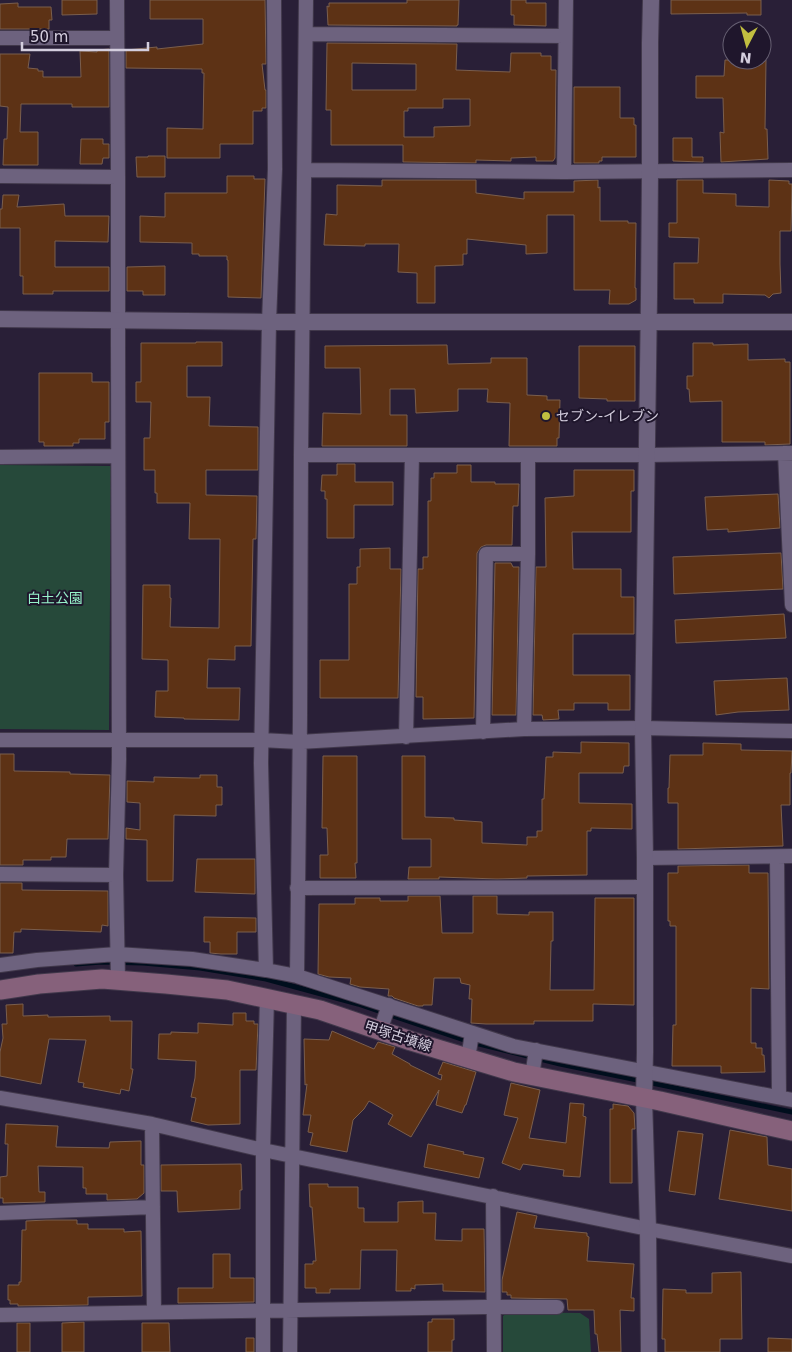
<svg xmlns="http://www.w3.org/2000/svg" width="792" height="1352" viewBox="0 0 792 1352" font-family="'DejaVu Sans','Noto Sans JP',sans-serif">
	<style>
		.green { fill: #26493a }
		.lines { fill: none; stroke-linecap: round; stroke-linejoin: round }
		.stream { stroke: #000e1d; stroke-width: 5 }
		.building { fill: #5d3215; stroke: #7a5e4d; fill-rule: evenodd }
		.minor-casing { stroke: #41384b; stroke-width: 16 }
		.tertiary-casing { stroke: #41384b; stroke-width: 18 }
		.secondary-casing { stroke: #41384b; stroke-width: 21 }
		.minor { stroke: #6d627e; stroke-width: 14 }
		.tertiary { stroke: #6d627e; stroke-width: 16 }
		.secondary { stroke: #86617b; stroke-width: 19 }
		.poi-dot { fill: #c1be40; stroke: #1f162c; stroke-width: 2 }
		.labels { text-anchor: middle; stroke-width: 4; stroke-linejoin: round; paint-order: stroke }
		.poi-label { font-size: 14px; fill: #d4cede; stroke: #1f162c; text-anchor: start }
		.park-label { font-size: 14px; fill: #96f2ca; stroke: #1f162c }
		.street-label { font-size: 14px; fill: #d4cede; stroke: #1f162c }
	</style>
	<rect width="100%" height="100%" fill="#291f37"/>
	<path class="green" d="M0 465 111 466 109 730 0 729Z
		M508 1312 580 1313 589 1319 591 1352H503V1316Z"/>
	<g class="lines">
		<path class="stream" d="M76 964 102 962 143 963 200 968 266 979 358 1004 467 1041 560 1064 792 1112"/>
	</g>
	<path class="building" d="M62 0H97V14L62 15Z
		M150 0H265L266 64H262L265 90H266V108H262V111H253V144H220V158H167V128L203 129 204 73H202V69L126 68V50L157 47V49L203 44V19H150Z
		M407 0H459L458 25H457V26L328 25 327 6 329 7V3H407Z
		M511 0H526V3H546V26L514 25V15H511Z
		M671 0H761V15H747V13L671 14Z
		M18 3V7H51L52 20H49V29H0V4Z
		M327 43 457 44 456 70 510 72 511 53H541V56H551V70H556L555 158 553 161H536V157L511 158V161L476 160V163L403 162V145H331V110H326ZM352 63 416 64V90H352ZM443 99H470V126L434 127V137H404V111H408V108H443Z
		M109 49V107H72V104H21L20 132H38V165H3L4 139H7L8 107 0 106V54H30L28 68 38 69V71H43V77H81L80 51 97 52V50Z
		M725 60H766L765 129H767L768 159 721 162 720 132 724 133 723 98H696V76H724Z
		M574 87H620V118H634V125H636V157H602V161H599V163H574Z
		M673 138H692V157H703V162L673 161Z
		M81 139H103V144H109V158H103L102 164H80Z
		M148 156H165V177H137L136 157H148Z
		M227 176H254V179H265L261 298 228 297V260H227V256H199V254H192V243L140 242V216L165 217V193H227Z
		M382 180H476V193L524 199V192H574V181L598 180V188L600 187V221H628V223H636L635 288H636V300L629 304H609L610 290H574V215H547V253L526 254V245L467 239V254H463V265L435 266V303H417V273L398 272 399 244H365V246L324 245 326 214 337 215V185L382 186Z
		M677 180H703V193L736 194V206L769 207V180L789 181V184H792L791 231H780V264L781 293 773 294 769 298 765 295 723 294V303H694V299H674V263H698L699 238 669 237V223H677Z
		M3 195H19L17 207 64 204 65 216H109L108 242 55 241V267H109V291H53V294H23V276H20V228H0V209H2Z
		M165 266V295H143V291H127V267Z
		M196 342H222V366H187V397H210L209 426 258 427V470H206V495L257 496 256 539H253L251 646H235V660L208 659 207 688H240L239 720 184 719V718L155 717 156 691H168V660L142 659 143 585H170V598H171L170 627 219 628 220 539H189L190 503H157V493H155V470H144V438H150L151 402H136V382H141V343H196Z
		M693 343H713V345L748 344V360L785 359V362H790V444L765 445V442H722V401L690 402 689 389H687V376H693Z
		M447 345 448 364 491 363V358H527V395L547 396V400H560L559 438H557V446H509L510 403 487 402 488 389H458V411L416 413 415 389H390V415H407V446H322L323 413 361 414 360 368H325V346Z
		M579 346H635V401H607V399L579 398Z
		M39 373H92V382H109V422H105V439H79V443H73V446H44V442H39Z
		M337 464H355V482H393V505H354V538H327V499H325V491H321L322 475H337Z
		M457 465H471V482H495V484H519L518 506H513L512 545H486L481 547 477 553 474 718 423 719V697H416L418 569H423V557H428V501H431V478H434V473H457Z
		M574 470H634V491H631V532H572L573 569H621V597H634V634H573V675H630V710H608V703H574V710H558L559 719 543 720 542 715H533L536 567H546L545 498 574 496Z
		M778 494 780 528 728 532V529L707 530 705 497Z
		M390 548V569H401L398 698H320V660H349V584H357V567H360V549Z
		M781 553 783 589 674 594 673 557Z
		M495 563H511L513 567H519L516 715H492Z
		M784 614 786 638 676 643 675 620Z
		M787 678 789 710 738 712 716 715 714 681Z
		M581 742 629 743V766H624L623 773H579V803L632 804V829L591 828V831H587V875L527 876V878L497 879 439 877V879H408L409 867H431V839H402V756H425V817L454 818V820L482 822V843L527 845V837H537V831H542V799H544L546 757H553V752L581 753Z
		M703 743 741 744V750L792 751 791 773H790V805H781L783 846 678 849V803H668V788H669L670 755H703Z
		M0 754H14V771L70 772V774L110 775 108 839H67L66 857H51V860H23V865H0Z
		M323 756H357V863H355L356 878H320V855H328L327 828H322Z
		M200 775H217V787H222V805H216V816L174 815 173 881H147V840L126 839V828L140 830V803L127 802V781L154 782V777L192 778H200Z
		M197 859H255V894L195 892Z
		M749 865V873H768L769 989 751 988V1043H756V1048H762V1055H764L765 1072 721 1073V1066H672L673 1025H676V926H670V921H668V873H678V866Z
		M0 883H22V890L108 891V926L102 925 101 932 21 929V932H14L13 953H0Z
		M408 896H440L442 933H473V896H497V914L529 915V912H553V941H551L550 990H594L595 898H634V1005L593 1004V1021H534V1024H486L471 1023 472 999H469L470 985 461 983 460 978H434L432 1005H423V1006H418L394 998 392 996H388L389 989 360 987 350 984 351 978 329 977 318 974 319 904H355V898H380V901H408Z
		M204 917 256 918V932H237V954H221L210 953V942H204Z
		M23 1004V1016L48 1015V1017L110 1016V1021H132L131 1069H133L129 1091 121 1089 120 1094 83 1087 84 1083 78 1082 86 1040 49 1039 41 1084 0 1076V1052L3 1038 2 1024H7L6 1005Z
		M233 1013H246V1021H254V1024H258L256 1070H240V1124L208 1125 191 1121 196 1098 191 1097 195 1078 196 1061 158 1059 159 1034H171V1032L198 1033V1023L233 1025Z
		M332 1031 374 1049 378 1042 395 1047 392 1054 410 1064V1065L441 1080 442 1075 438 1074 443 1062 476 1072 466 1105H465L462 1113 436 1105 439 1090 411 1137 388 1124 393 1115 369 1101 364 1109 353 1120 347 1152 310 1145 313 1133 308 1132 311 1115H303L307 1084 305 1085 304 1039 329 1040Z
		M511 1083 540 1090 529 1138 566 1143 570 1103 584 1104 583 1116 586 1117 580 1177 563 1176 564 1170 523 1164 520 1170 502 1163 518 1118 504 1115Z
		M613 1104 628 1106 634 1113 635 1129H632V1183H610V1109H613Z
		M6 1124 58 1126 56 1147 109 1148 110 1142 141 1141V1165H144V1193L137 1199 107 1200V1194H86V1188H83V1167L38 1166 39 1192H45V1202L3 1203V1198H0V1177L7 1176 8 1144H5Z
		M730 1130 767 1137 768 1165 792 1169V1211L719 1199Z
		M678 1131 703 1134 695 1195 669 1191Z
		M428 1144 464 1152 463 1154 484 1158 479 1178 424 1167Z
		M241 1164 242 1190H240V1209L178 1212 177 1191H161V1165Z
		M309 1184H328V1187H358V1208H364V1222H398V1202L423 1201V1213H436L435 1240 462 1241V1229H484L485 1292 443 1291V1284L415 1285V1289L411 1288V1291H396L397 1250H361L360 1289H330V1293H316V1288H305V1264H313V1261H316L312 1207H310Z
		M517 1212 537 1216 534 1228 587 1233V1236L589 1237 587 1261 634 1264 631 1298H634V1311L620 1310 621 1352H599L597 1334H595L594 1310H568L567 1299 511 1298V1295H507V1292H502V1280Z
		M46 1220H77V1224H88V1229H124V1232L141 1231 142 1296 88 1297V1305L18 1306V1304H10V1300H8V1285H19V1282H21L22 1230H26V1221Z
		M213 1254H230V1278H254V1302L178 1303V1288H213Z
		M741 1272 742 1339H720V1352H665V1339H662L663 1289 686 1290V1293H712V1273Z
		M432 1319H454V1340H452V1352H428V1322H432Z
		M84 1322V1352H62V1323Z
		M17 1323H30V1352H17Z
		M142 1323H169L170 1352H142Z
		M246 1338H254V1352H246Z
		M768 1338 792 1339V1352H768Z"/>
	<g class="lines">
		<defs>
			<path id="minor" d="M117 0 118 177V345L119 759 116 875 118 980
				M306 34 565 36
				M0 38H116
				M305 170 564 172 792 170
				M564 172 566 0
				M0 176 118 177
				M785 453 792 605
				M301 455H646L792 453
				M0 457 118 456
				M524 729 528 554V455
				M483 732 486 554H528
				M406 737 412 455
				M0 740H261L299 742 524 729 643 728 792 731
				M777 857 779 1097
				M645 858 792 856
				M0 874 116 875
				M297 888 644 887
				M0 965 37 960 117 954 192 959 266 970 297 976 513 1046 792 1100
				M266 970 261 763 269 322 275 169 274 0
				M297 976 300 719 301 455 306 0
				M380 1031 389 1005
				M468 1059 472 1033
				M532 1076 536 1050
				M0 1098 152 1124 263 1150 648 1229 792 1256
				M152 1124 154 1312
				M493 1196 494 1352
				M0 1213 153 1207
				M0 1315 484 1307H557
				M263 1352V1150L267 998
				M290 1352 294 1004"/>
			<path id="tertiary" d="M0 319 269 322H792
				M649 1352 648 1229 644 1098 645 1052V858L643 728 649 297 650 171V43L651 0"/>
			<path id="secondary" d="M0 990 39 984 102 979 166 984 227 990 320 1010 411 1041 514 1072 660 1101 792 1131"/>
		</defs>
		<use href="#minor" class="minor-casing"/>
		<use href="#tertiary" class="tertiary-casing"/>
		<use href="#secondary" class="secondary-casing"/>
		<use href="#minor" class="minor"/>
		<use href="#tertiary" class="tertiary"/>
		<use href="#secondary" class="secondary"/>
	</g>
	<circle class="poi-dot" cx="546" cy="416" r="5"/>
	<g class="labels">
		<g class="poi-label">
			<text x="556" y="421">セブン-イレブン</text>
		</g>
		<g class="park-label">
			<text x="55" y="603">白土公園</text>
		</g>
		<g class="street-label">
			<text transform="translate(398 1036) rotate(18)" y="5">甲塚古墳線</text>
		</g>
	</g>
	<g transform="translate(747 45) rotate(186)"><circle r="24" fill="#1f162c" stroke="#676073"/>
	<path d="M0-4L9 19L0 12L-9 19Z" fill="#c1be40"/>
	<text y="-8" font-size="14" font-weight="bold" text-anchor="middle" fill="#d4cede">N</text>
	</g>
	<path d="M22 42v8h126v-8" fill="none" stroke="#d4cede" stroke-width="2.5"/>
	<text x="30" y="42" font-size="15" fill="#d4cede" stroke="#1f162c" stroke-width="4" paint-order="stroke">50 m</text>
</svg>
